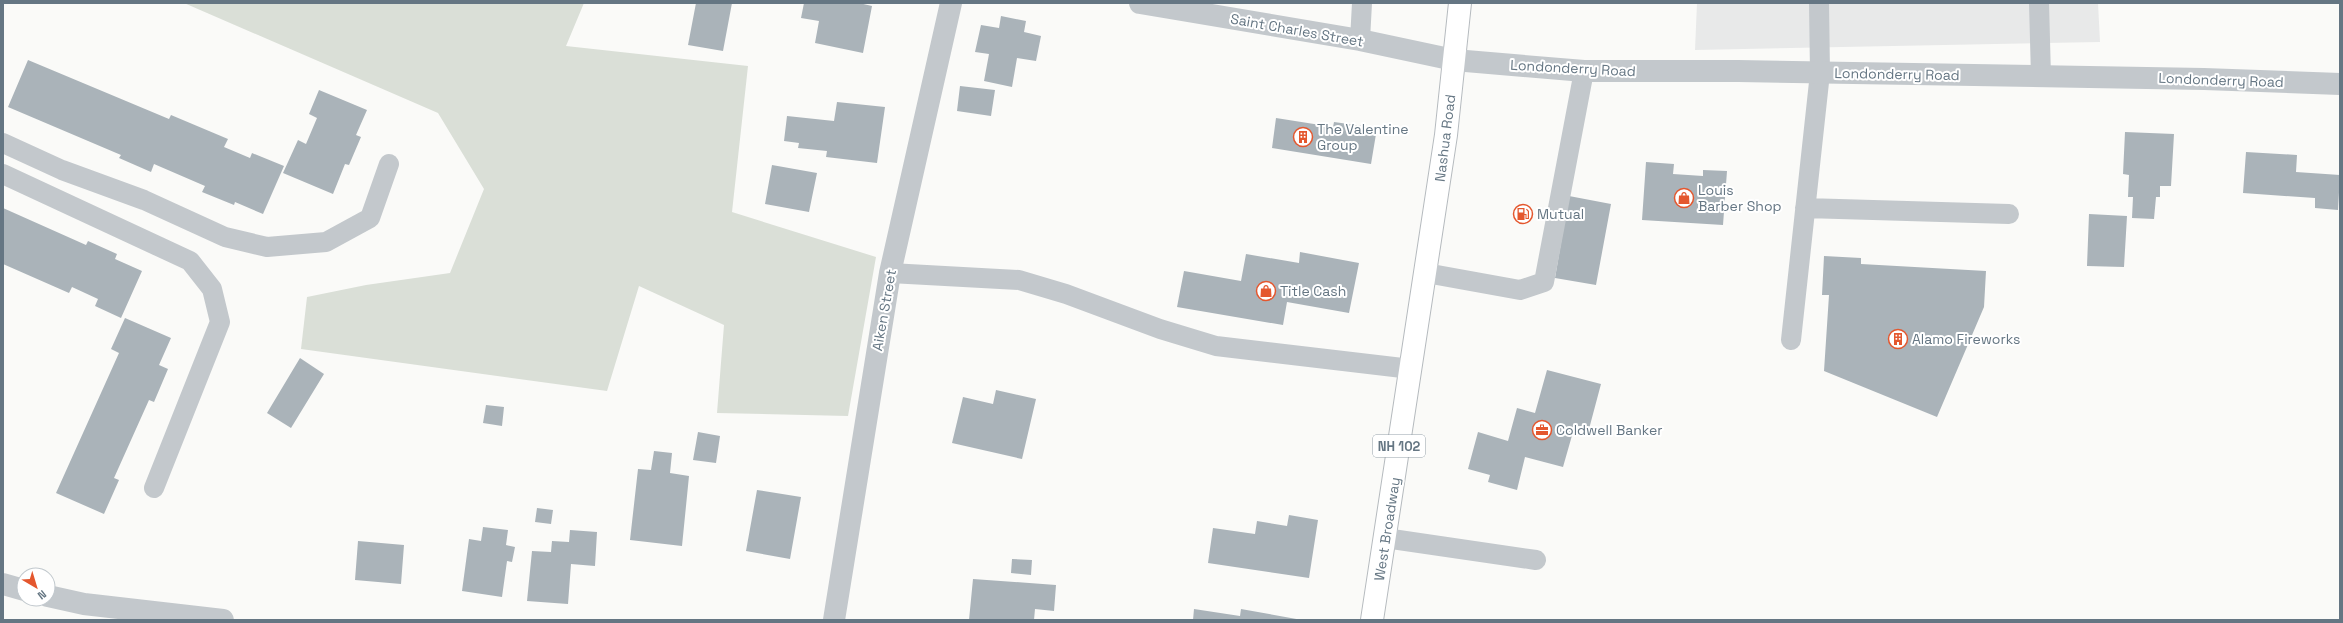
<svg xmlns="http://www.w3.org/2000/svg" width="2343" height="623" viewBox="0 0 2343 623" font-family="'Space Grotesk',sans-serif">
	<style>
		.built { fill: #e8e9e9 }
		.green { fill: #dadfd7 }
		.building { fill: #aab3b9 }
		.lines { fill: none; stroke-linecap: round; stroke-linejoin: round }
		.primary-casing { stroke: #b5babe; stroke-width: 24 }
		.service { stroke: #c3c8cc; stroke-width: 20 }
		.minor { stroke: #c3c8cc; stroke-width: 22 }
		.primary { stroke: #fff; stroke-width: 22 }
		.labels { text-anchor: middle; stroke-width: 4; stroke-linejoin: round; paint-order: stroke }
		.shield { fill: #fff; stroke: #939fa8; stroke-width: 1 }
		.shield-label { font-size: 13px; font-weight: bold; fill: #657683 }
		.street-label { font-size: 14px; fill: #657683; stroke: #fff }
		.poi-label { font-size: 14px; fill: #657683; stroke: #fff; text-anchor: start }
	</style>
	<rect width="100%" height="100%" fill="#fafaf8"/>
	<path class="built" d="M1697 3H2098L2100 42 1695 50Z"/>
	<path class="green" d="M184 3H584L566 46 748 66 732 212 876 257 848 416 717 413 724 325 639 286 607 391 301 349 307 297 366 285 450 273 484 189 438 113Z"/>
	<path class="building" d="M696 3H732L723 51 688 45Z
		M804 3H859L872 6 863 53 815 43 819 21 801 18Z
		M1001 16 1026 21 1024 32 1041 36 1036 61 1017 58 1012 87 984 81 989 54 975 52 981 25 999 28Z
		M28 60 169 119 171 115 228 139 224 147 250 158 252 153 284 166 263 214 235 202 234 205 202 192 205 186 154 164 151 172 119 158 121 155 8 107Z
		M960 86 995 90 991 116 957 111Z
		M319 90 367 110 356 135 361 137 349 165 345 164 333 194 283 173 298 140 306 144 317 118 309 114Z
		M837 102 885 107 877 163 826 157 827 151 798 148 799 143 784 141 787 116 834 121Z
		M1276 118 1333 127 1334 122 1377 128 1371 164 1272 148Z
		M2125 132 2174 134 2171 186H2160V197H2156L2154 219 2132 218 2133 197H2128L2129 175 2123 174Z
		M2246 152 2297 155 2296 172 2340 175 2338 210 2315 208V198L2243 193Z
		M1646 162 1674 164 1673 174 1703 176V170L1727 171 1723 225 1642 220Z
		M772 165 817 173 809 212 765 204Z
		M1569 196 1611 204 1596 285 1555 278Z
		M3 208 86 245 88 241 117 254 115 259 142 271 121 318 95 306 98 299 72 287 69 293 3 264Z
		M2089 214 2127 216 2124 267 2087 266Z
		M1300 252 1359 263 1349 313 1287 302 1283 325 1177 307 1184 271 1241 281 1246 254 1299 263Z
		M1824 256 1861 258V264L1986 271 1984 307 1937 417 1824 371 1829 295H1822Z
		M125 318 171 338 159 365 168 369 154 402 149 400 114 478 119 480 104 514 56 493 119 353 111 349Z
		M300 358 324 374 291 428 267 413Z
		M1547 370 1601 384 1589 429 1575 425 1563 467 1525 457 1517 490 1488 482 1490 475 1468 469 1478 432 1508 441 1517 408 1535 413Z
		M996 390 1036 399 1022 459 952 443 963 397 993 404Z
		M486 405 504 407 502 426 483 423Z
		M698 432 720 436 716 463 693 460Z
		M654 451 672 453 670 473 689 476 682 546 630 540 638 469 651 470Z
		M757 490 801 497 790 559 746 551Z
		M537 508 553 510 551 524 535 522Z
		M1289 515 1318 520 1309 578 1208 563 1213 528 1255 534 1257 521 1287 526Z
		M483 527 508 530 506 545 515 547 512 562 507 561 502 597 462 591 469 539 481 541Z
		M570 530 597 532 595 566 571 564 568 604 527 601 532 551 551 552 552 541 569 542Z
		M358 541 404 545 401 584 355 580Z
		M1012 559 1032 560 1031 575 1011 573Z
		M973 579 1056 585 1054 611 1035 609 1034 620H969Z
		M1194 609 1240 616 1241 609 1302 620H1193Z"/>
	<g class="lines">
		<defs>
			<path id="primary" d="M1372 620 1446 135 1460 3"/>
		</defs>
		<use href="#primary" class="primary-casing"/>
		<path class="service" d="M2039 3 2041 77
			M1360 40 1362 3
			M3 143 62 170 144 200 225 237 267 247 326 242 370 218 389 164
			M3 174 190 261 212 289 220 322 154 488
			M1805 208 2009 214
			M890 273 1019 280 1066 294 1160 329 1216 346 1411 369
			M1426 273 1520 290 1544 282 1584 71
			M1791 340 1820 73 1819 3
			M1385 538 1536 560"/>
		<path class="minor" d="M1140 3 1360 40 1454 60 1584 71H1738L2204 79 2340 84
			M3 584 24 590
			M48 596 84 604 223 620
			M834 620 890 273 951 3"/>
		<use href="#primary" class="primary"/>
	</g>
	<defs>
		<symbol id="building-ring" viewBox="-11 -11 22 22"><circle r="9.5" fill="#fff" stroke="#e4572e" stroke-width="1.5"/><path d="M-4-6H4V6H1V3H-1V6H-4ZM-2.5-4.3h1.7v1.8h-1.7ZM.8-4.3h1.7v1.8H.8ZM-2.5-1h1.7V.8h-1.7ZM.8-1h1.7V.8H.8Z" fill="#e4572e"/></symbol>
		<symbol id="shop-ring" viewBox="-11 -11 22 22"><circle r="9.5" fill="#fff" stroke="#e4572e" stroke-width="1.5"/><path d="M-5-2.5h2.3a2.7 3.5 0 0 1 5.4 0H5L5.5 6h-11ZM-1.5-2.5h3a1.5 2.3 0 0 0-3 0Z" fill="#e4572e"/></symbol>
		<symbol id="fuel-ring" viewBox="-11 -11 22 22"><circle r="9.5" fill="#fff" stroke="#e4572e" stroke-width="1.5"/><path d="M-5.5-6h7V0h2V4h1.3V-2.5L3-4.5l.8-.8L6-3V5H2.5V1h-1V6h-7ZM-4.2-4.7v3.2H.2V-4.7Z" fill="#e4572e"/></symbol>
		<symbol id="office-ring" viewBox="-11 -11 22 22"><circle r="9.5" fill="#fff" stroke="#e4572e" stroke-width="1.5"/><path d="M-6-3h4V-5.5h4V-3h4V5H-6ZM-1-4.5V-3h2v-1.5ZM-6 0V1H6V0Z" fill="#e4572e"/></symbol>
	</defs>
	<g fill-rule="evenodd">
		<use href="#building-ring" x="1292" y="126" width="22" height="22"/>
		<use href="#shop-ring" x="1673" y="187" width="22" height="22"/>
		<use href="#fuel-ring" x="1512" y="203" width="22" height="22"/>
		<use href="#shop-ring" x="1255" y="280" width="22" height="22"/>
		<use href="#building-ring" x="1887" y="328" width="22" height="22"/>
		<use href="#office-ring" x="1531" y="419" width="22" height="22"/>
	</g>
	<g class="labels">
		<rect class="shield" x="1373" y="435" width="52" height="22" rx="3"/>
		<g class="shield-label">
			<text x="1399" y="451">NH 102</text>
		</g>
		<g class="street-label">
			<text transform="translate(1297 30) rotate(10)" y="5">Saint Charles Street</text>
			<text transform="translate(1573 68) rotate(3)" y="5">Londonderry Road</text>
			<text transform="translate(1897 74) rotate(1)" y="5">Londonderry Road</text>
			<text transform="translate(2221 80) rotate(2)" y="5">Londonderry Road</text>
			<text transform="translate(1445 138) rotate(-83)" y="5">Nashua Road</text>
			<text transform="translate(884 310) rotate(-80)" y="5">Aiken Street</text>
			<text transform="translate(1387 529) rotate(-81)" y="5">West Broadway</text>
		</g>
		<g class="poi-label">
			<text x="1317" y="134">The Valentine<tspan x="1317" dy="16">Group</tspan></text>
			<text x="1698" y="195">Louis<tspan x="1698" dy="16">Barber Shop</tspan></text>
			<text x="1537" y="219">Mutual</text>
			<text x="1280" y="296">Title Cash</text>
			<text x="1912" y="344">Alamo Fireworks</text>
			<text x="1556" y="435">Coldwell Banker</text>
		</g>
	</g>
	<rect width="2343" height="623" fill="none" stroke="#657683" stroke-width="8"/>
	<g transform="translate(36 587) rotate(142)"><circle r="19" fill="#ffffff" stroke="#c1c8cd"/>
	<path d="M0-3L7 15L0 10L-7 15Z" fill="#e4572e"/>
	<text y="-6" font-size="11" font-weight="bold" text-anchor="middle" fill="#657683">N</text>
	</g>
</svg>
